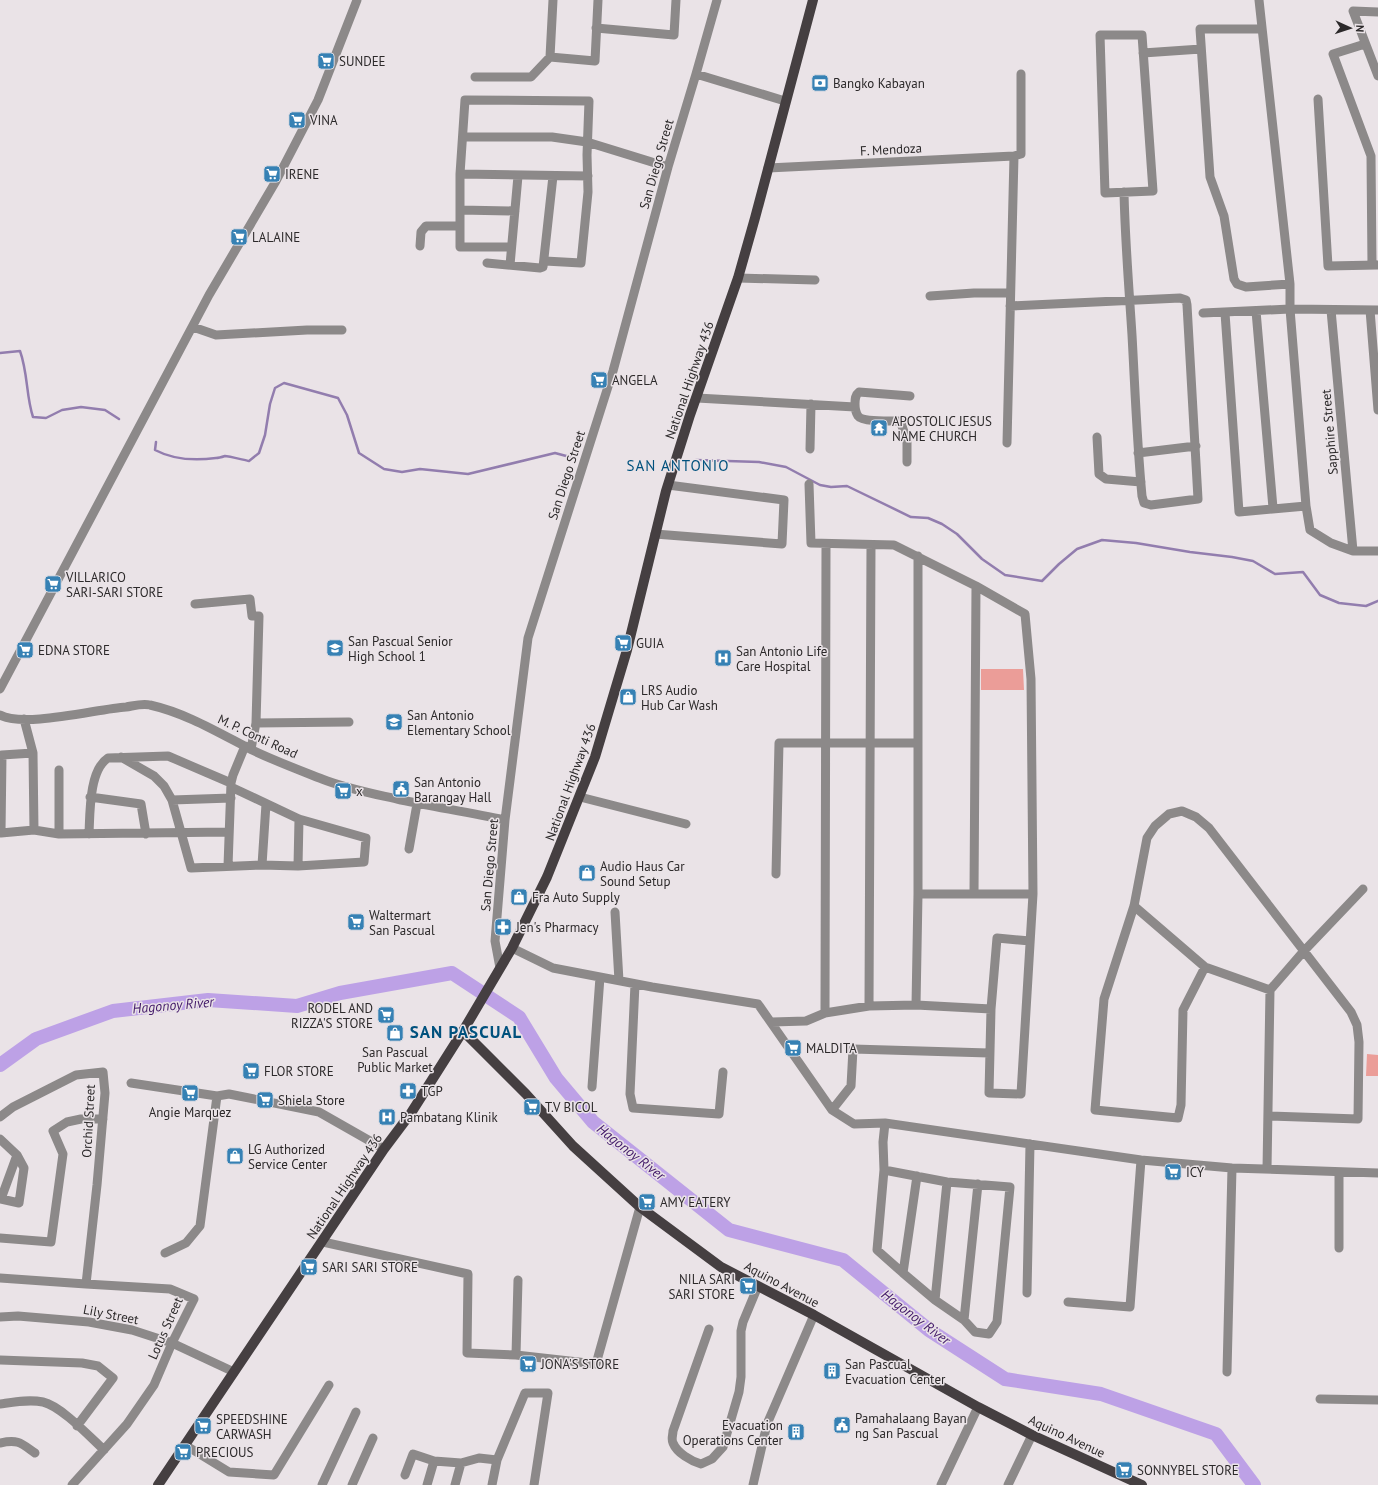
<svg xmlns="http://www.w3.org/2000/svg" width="1378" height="1485" viewBox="0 0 1378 1485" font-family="'PT Sans',sans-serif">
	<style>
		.green { fill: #eb9d98 }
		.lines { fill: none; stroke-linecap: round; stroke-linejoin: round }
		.stream { stroke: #927dae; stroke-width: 2.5 }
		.river { stroke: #bda1e6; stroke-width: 14 }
		.minor { stroke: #8c8989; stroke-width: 9 }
		.major { stroke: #453f41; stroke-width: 10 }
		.labels { text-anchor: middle; stroke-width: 3; stroke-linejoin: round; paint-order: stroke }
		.poi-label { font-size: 13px; fill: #2c292a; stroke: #eae3e7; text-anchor: start }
		.street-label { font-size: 13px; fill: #2c292a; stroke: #eae3e7 }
		.water-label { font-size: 14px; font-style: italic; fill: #431a6a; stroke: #eae3e7 }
		.quarter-label { font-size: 15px; letter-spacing: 1px; fill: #00517d; stroke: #eae3e7 }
		.district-label { font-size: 17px; font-weight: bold; letter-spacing: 1px; fill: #00517d; stroke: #eae3e7 }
	</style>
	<rect width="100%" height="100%" fill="#eae3e7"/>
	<path class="green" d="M981 669H1023L1024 690H981Z
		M1367 1054 1378 1055V1076H1366Z"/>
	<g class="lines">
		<path class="stream" d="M0 353 20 351C28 373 26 396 33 417L46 418 62 410 81 407 105 410 119 419
			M156 442 155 450C174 460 194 461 216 458 219 458 222 457 225 456 228 456 244 460 249 461L259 453 265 435 270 404 275 388 284 383 338 398 347 415 359 453 384 469 402 472 420 469 468 474 555 453 570 457
			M696 460 759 462 786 467 820 485 831 487 847 486 911 517 928 518 942 524 957 534 982 559 1005 575 1042 581 1059 564 1077 549 1102 540 1136 543 1190 552 1232 557 1253 561 1275 574 1303 572 1320 595 1339 603 1366 606 1378 601"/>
		<path class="river" d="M0 1065 36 1039 113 1011 208 1000 297 1006 340 993 452 973 519 1017 556 1078 593 1122 729 1230 843 1260 929 1330 1005 1379 1101 1394 1216 1434 1254 1485"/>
		<path class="minor" d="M1259 0 1290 284V309L1306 506 1310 530 1331 543 1353 551H1378
			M1378 12 1353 11 1378 76
			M596 28 674 35 676 0
			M1261 29H1200L1210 177 1224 216 1234 279 1237 284 1246 287 1290 284
			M1100 35H1142L1153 191 1105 193Z
			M1365 44 1333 54 1371 156 1372 265
			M1143 53 1201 49
			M550 57 595 61 598 0
			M696 74 785 101
			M475 77H531L550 57 553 0
			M1318 99 1328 266 1377 265
			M463 137H552L587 142 668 167
			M768 168 1014 156
			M460 174 588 176
			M460 210 515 211
			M420 246 421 232 426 226H460
			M511 247H460V174L465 100 589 101 587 155 588 192 581 263 545 261
			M487 263 540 268 543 267 553 176
			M510 265 518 176
			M738 278 815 280
			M930 296 974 293H1010
			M1010 306 1180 298 1186 300 1187 305 1198 499 1151 505 1144 503 1142 496C1137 443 1135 389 1132 335 1129 288 1125 240 1124 192
			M1331 310 1353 551
			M1370 310 1378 410
			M1256 311 1273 508
			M1203 313 1290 309 1378 310
			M1225 313 1239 512 1306 506
			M193 327 216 335 307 330H342
			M697 398 855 407
			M1097 437 1099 474 1106 479 1141 482
			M1007 443 1014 156 1021 154V74
			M810 449 811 404
			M1138 453 1196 446
			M907 462V441L901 423 898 421C890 421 862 422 858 416 856 413 855 407 855 404 855 399 855 395 859 392L910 396
			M809 484 811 543 894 545 976 586 1025 614 1031 679 1033 894 1021 1094 989 1093 991 1009 997 938 1030 941
			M655 534 782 544 784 500 668 485
			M195 604 250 599 252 616H259L256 723 251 749
			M0 689 209 295 276 181 318 100 357 0
			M0 715C24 728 97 709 126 707 133 706 142 703 150 705 186 713 219 733 252 750 275 761 299 770 322 779 347 789 375 794 401 800 436 807 471 813 505 820
			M24 719 33 753 34 830
			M256 723 349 722
			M33 753 2 755 1 833 34 830 59 834 229 832
			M121 757 154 776 164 786 172 800 191 868 262 865 298 866 364 862 366 838 299 819 231 787
			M59 770V834
			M90 797 141 804 146 834
			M580 797 686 824
			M172 800 231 798
			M89 834C90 813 89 770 108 758L168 756 231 783
			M409 849 417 804
			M262 865 266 804
			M228 866 231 783 233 775 245 746
			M298 866 299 819
			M776 874 779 743H918
			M918 894H1033
			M974 894 976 586
			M1134 906 1205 967 1270 990
			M615 912 619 981
			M512 948 553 968 652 987 758 1004 832 1110 854 1124 885 1123 1141 1160 1232 1168 1378 1173
			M1205 967 1183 1010 1181 1105 1178 1118 1095 1110 1104 999 1134 906 1147 838 1155 826 1169 814 1182 811 1196 817 1209 828 1351 1012 1357 1025 1359 1042 1358 1119 1268 1116
			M500 968 495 941 505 820 528 638 613 371 668 167 696 74 717 0
			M635 984 630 1094 633 1108 719 1114 723 1072
			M916 1005 918 894V556
			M869 1006 871 545
			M825 1013 826 544
			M772 1022 806 1021 825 1013 869 1006 916 1005 991 1009
			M131 1083 217 1096 229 1094 319 1112 384 1149
			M592 1087 600 977
			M832 1110 851 1086 853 1049 989 1053
			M0 1117 13 1107 76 1075 103 1072 105 1093 97 1185 86 1284
			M885 1123 883 1142 884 1170 947 1182 1010 1187 997 1322 989 1334 975 1332 964 1320 935 1300 903 1273
			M0 1139 17 1155 24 1168 19 1203 1 1199 17 1155
			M1267 1169 1270 990 1303 952 1363 889
			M884 1170 877 1250 903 1273 917 1176
			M1339 1172V1248
			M0 1238 51 1242 63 1154 53 1131 67 1122 81 1119H103
			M323 1242 468 1274 467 1353 516 1355 596 1364 640 1207
			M165 1253 186 1243 200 1226 217 1096
			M0 1278 86 1284 170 1289 194 1299 172 1343 154 1385 127 1424 72 1485
			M1027 1293 1030 1144
			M935 1300 947 1182
			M1068 1302 1130 1307 1141 1160
			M0 1317 18 1316 89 1322 132 1330 172 1343 234 1372
			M964 1320 978 1184
			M709 1329 673 1431C673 1435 671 1439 673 1443 677 1453 691 1461 701 1464L712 1459 723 1447 739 1392 741 1377V1331L743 1322 758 1286
			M516 1355 518 1280
			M0 1360 82 1363 98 1366 113 1378 77 1426
			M1227 1372 1232 1168
			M1320 1399 1378 1400
			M0 1404C14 1402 29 1399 43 1402 61 1406 90 1437 104 1450
			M0 1443C18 1439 21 1443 35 1453
			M185 1445 229 1472 274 1475 329 1385
			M405 1475 413 1454 434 1461 461 1463 479 1458 497 1460 525 1393H548L534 1485
			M322 1485 356 1412
			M352 1485 373 1438
			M427 1485 434 1461
			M455 1485 461 1463
			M492 1485 497 1460
			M753 1485 767 1424 814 1315
			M941 1485 978 1407
			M1008 1485 1032 1435"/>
		<path class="major" d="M463 1031 526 1094 573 1146 640 1207 721 1267 814 1315 978 1407 1032 1435 1142 1485
			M158 1485 384 1149 411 1113 463 1031 512 948 547 877 595 757 627 650 666 491 690 415 738 278 755 218 813 0"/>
	</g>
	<defs>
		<symbol id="supermarket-square" viewBox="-11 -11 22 22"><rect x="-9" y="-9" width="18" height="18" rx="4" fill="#3681b4" stroke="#eae3e7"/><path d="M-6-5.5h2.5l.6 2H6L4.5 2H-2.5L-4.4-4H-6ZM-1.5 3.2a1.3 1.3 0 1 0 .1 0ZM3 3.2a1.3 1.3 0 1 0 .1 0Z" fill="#fff"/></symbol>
		<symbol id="bank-square" viewBox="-11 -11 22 22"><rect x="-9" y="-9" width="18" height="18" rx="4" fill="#3681b4" stroke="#eae3e7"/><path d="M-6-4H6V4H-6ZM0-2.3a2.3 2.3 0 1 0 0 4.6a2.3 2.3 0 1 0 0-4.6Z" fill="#fff"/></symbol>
		<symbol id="temple-square" viewBox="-11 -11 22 22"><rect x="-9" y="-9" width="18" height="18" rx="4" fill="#3681b4" stroke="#eae3e7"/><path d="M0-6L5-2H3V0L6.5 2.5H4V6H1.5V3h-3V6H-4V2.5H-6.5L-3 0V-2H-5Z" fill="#fff"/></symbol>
		<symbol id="school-square" viewBox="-11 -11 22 22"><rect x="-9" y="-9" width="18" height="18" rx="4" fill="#3681b4" stroke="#eae3e7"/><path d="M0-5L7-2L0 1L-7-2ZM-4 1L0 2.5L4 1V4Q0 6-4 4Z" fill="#fff"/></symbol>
		<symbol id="hospital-square" viewBox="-11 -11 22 22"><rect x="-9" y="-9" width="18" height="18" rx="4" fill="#3681b4" stroke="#eae3e7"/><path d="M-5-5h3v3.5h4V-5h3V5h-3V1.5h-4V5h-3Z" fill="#fff"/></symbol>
		<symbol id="shop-square" viewBox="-11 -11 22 22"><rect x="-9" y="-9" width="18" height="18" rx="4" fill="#3681b4" stroke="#eae3e7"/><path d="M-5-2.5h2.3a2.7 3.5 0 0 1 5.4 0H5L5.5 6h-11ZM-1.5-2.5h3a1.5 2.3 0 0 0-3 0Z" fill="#fff"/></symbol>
		<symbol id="civic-square" viewBox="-11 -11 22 22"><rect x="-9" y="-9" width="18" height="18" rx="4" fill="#3681b4" stroke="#eae3e7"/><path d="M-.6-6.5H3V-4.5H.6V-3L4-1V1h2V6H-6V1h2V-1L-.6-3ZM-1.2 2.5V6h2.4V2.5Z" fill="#fff"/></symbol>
		<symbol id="pharmacy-square" viewBox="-11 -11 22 22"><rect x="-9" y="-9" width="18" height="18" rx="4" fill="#3681b4" stroke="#eae3e7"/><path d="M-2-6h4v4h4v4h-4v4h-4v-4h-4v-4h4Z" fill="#fff"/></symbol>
		<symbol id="building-square" viewBox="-11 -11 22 22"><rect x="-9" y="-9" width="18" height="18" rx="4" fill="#3681b4" stroke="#eae3e7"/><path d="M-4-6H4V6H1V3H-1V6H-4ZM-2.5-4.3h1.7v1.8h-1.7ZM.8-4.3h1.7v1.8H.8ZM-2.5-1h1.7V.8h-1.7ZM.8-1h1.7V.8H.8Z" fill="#fff"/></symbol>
	</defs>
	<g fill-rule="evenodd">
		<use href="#supermarket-square" x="316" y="51" width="20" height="20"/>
		<use href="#bank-square" x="810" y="73" width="20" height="20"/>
		<use href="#supermarket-square" x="287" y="110" width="20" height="20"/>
		<use href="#supermarket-square" x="262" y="164" width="20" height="20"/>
		<use href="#supermarket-square" x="229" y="227" width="20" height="20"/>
		<use href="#supermarket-square" x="589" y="370" width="20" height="20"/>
		<use href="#temple-square" x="869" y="418" width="20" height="20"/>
		<use href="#supermarket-square" x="43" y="574" width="20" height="20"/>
		<use href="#supermarket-square" x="613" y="633" width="20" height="20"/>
		<use href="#school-square" x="325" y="638" width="20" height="20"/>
		<use href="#supermarket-square" x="15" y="640" width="20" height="20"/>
		<use href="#hospital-square" x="713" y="648" width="20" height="20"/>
		<use href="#shop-square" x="618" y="687" width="20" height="20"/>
		<use href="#school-square" x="384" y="712" width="20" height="20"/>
		<use href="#civic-square" x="391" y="779" width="20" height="20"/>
		<use href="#supermarket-square" x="333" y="781" width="20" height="20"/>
		<use href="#shop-square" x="577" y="863" width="20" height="20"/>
		<use href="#shop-square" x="509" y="887" width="20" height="20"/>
		<use href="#supermarket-square" x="346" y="912" width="20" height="20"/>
		<use href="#pharmacy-square" x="493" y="917" width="20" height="20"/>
		<use href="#supermarket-square" x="376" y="1005" width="20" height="20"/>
		<use href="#shop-square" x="385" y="1023" width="20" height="20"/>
		<use href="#supermarket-square" x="783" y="1038" width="20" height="20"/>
		<use href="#supermarket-square" x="241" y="1061" width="20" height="20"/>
		<use href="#pharmacy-square" x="398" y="1081" width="20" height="20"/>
		<use href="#supermarket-square" x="180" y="1083" width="20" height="20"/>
		<use href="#supermarket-square" x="255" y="1090" width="20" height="20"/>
		<use href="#supermarket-square" x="522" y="1097" width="20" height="20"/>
		<use href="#hospital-square" x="377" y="1107" width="20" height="20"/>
		<use href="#shop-square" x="225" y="1146" width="20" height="20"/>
		<use href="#supermarket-square" x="1163" y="1162" width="20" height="20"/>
		<use href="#supermarket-square" x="637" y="1192" width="20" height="20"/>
		<use href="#supermarket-square" x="299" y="1257" width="20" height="20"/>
		<use href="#supermarket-square" x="738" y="1276" width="20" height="20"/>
		<use href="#supermarket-square" x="518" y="1354" width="20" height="20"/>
		<use href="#building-square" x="822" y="1361" width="20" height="20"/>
		<use href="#civic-square" x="832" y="1415" width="20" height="20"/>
		<use href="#supermarket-square" x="193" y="1416" width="20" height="20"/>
		<use href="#building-square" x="786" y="1422" width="20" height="20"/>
		<use href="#supermarket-square" x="173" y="1442" width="20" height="20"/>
		<use href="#supermarket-square" x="1114" y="1460" width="20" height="20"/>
	</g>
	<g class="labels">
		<g class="poi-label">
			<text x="339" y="66">SUNDEE</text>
			<text x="833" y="88">Bangko Kabayan</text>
			<text x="310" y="125">VINA</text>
			<text x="285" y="179">IRENE</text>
			<text x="252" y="242">LALAINE</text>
			<text x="612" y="385">ANGELA</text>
			<text x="892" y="426">APOSTOLIC JESUS<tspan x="892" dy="15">NAME CHURCH</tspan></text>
			<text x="66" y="582">VILLARICO<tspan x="66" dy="15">SARI-SARI STORE</tspan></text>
			<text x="348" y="646">San Pascual Senior<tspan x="348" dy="15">High School 1</tspan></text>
			<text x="636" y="648">GUIA</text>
			<text x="38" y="655">EDNA STORE</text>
			<text x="736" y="656">San Antonio Life<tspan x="736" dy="15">Care Hospital</tspan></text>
			<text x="641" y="695">LRS Audio<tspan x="641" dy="15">Hub Car Wash</tspan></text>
			<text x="407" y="720">San Antonio<tspan x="407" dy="15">Elementary School</tspan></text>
			<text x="414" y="787">San Antonio<tspan x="414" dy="15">Barangay Hall</tspan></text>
			<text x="356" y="796">x</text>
			<text x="600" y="871">Audio Haus Car<tspan x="600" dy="15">Sound Setup</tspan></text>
			<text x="532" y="902">Fra Auto Supply</text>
			<text x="369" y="920">Waltermart<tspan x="369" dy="15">San Pascual</tspan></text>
			<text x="516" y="932">Jen's Pharmacy</text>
			<text x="373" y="1013" text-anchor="end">RODEL AND<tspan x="373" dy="15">RIZZA'S STORE</tspan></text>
			<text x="806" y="1053">MALDITA</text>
			<text x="395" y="1057" text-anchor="middle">San Pascual<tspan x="395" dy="15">Public Market</tspan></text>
			<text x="264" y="1076">FLOR STORE</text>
			<text x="421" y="1096">TGP</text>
			<text x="278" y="1105">Shiela Store</text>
			<text x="545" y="1112">T.V BICOL</text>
			<text x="190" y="1117" text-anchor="middle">Angie Marquez</text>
			<text x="400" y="1122">Pambatang Klinik</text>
			<text x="248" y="1154">LG Authorized<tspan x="248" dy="15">Service Center</tspan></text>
			<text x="1186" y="1177">ICY</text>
			<text x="660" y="1207">AMY EATERY</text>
			<text x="322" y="1272">SARI SARI STORE</text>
			<text x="735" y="1284" text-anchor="end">NILA SARI<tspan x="735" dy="15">SARI STORE</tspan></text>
			<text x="541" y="1369">JONA'S STORE</text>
			<text x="845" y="1369">San Pascual<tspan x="845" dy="15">Evacuation Center</tspan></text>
			<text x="855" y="1423">Pamahalaang Bayan<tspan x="855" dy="15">ng San Pascual</tspan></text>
			<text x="216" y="1424">SPEEDSHINE<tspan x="216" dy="15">CARWASH</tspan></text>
			<text x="783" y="1430" text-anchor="end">Evacuation<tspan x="783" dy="15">Operations Center</tspan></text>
			<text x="196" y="1457">PRECIOUS</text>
			<text x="1137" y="1475">SONNYBEL STORE</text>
		</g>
		<g class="street-label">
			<text transform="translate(891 149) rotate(-3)" y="5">F. Mendoza</text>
			<text transform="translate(656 164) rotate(-74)" y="5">San Diego Street</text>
			<text transform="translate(689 380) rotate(-71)" y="5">National Highway 436</text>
			<text transform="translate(1329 432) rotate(-95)" y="5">Sapphire Street</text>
			<text transform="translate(566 475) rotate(-72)" y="5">San Diego Street</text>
			<text transform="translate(258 736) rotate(25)" y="5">M. P. Conti Road</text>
			<text transform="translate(570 782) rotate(-70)" y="5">National Highway 436</text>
			<text transform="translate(489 865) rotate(-85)" y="5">San Diego Street</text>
			<text transform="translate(88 1121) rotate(-87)" y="5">Orchid Street</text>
			<text transform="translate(344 1186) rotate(-56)" y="5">National Highway 436</text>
			<text transform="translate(782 1284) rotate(28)" y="5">Aquino Avenue</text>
			<text transform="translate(111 1314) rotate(11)" y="5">Lily Street</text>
			<text transform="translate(165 1328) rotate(-66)" y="5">Lotus Street</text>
			<text transform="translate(1067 1436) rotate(25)" y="5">Aquino Avenue</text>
		</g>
		<g class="water-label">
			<text transform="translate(173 1005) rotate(-5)" y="5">Hagonoy River</text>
			<text transform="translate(631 1152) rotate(38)" y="5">Hagonoy River</text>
			<text transform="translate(916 1317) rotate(37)" y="5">Hagonoy River</text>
		</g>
		<g class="quarter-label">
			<text x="678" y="471">SAN ANTONIO</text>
		</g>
		<g class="district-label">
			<text x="466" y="1038">SAN PASCUAL</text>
		</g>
	</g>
	<g transform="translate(1350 28) rotate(93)" stroke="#eae3e7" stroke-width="3" paint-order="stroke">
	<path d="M0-3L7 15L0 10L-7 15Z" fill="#2c292a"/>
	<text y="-6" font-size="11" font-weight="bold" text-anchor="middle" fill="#2c292a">N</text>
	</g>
</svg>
